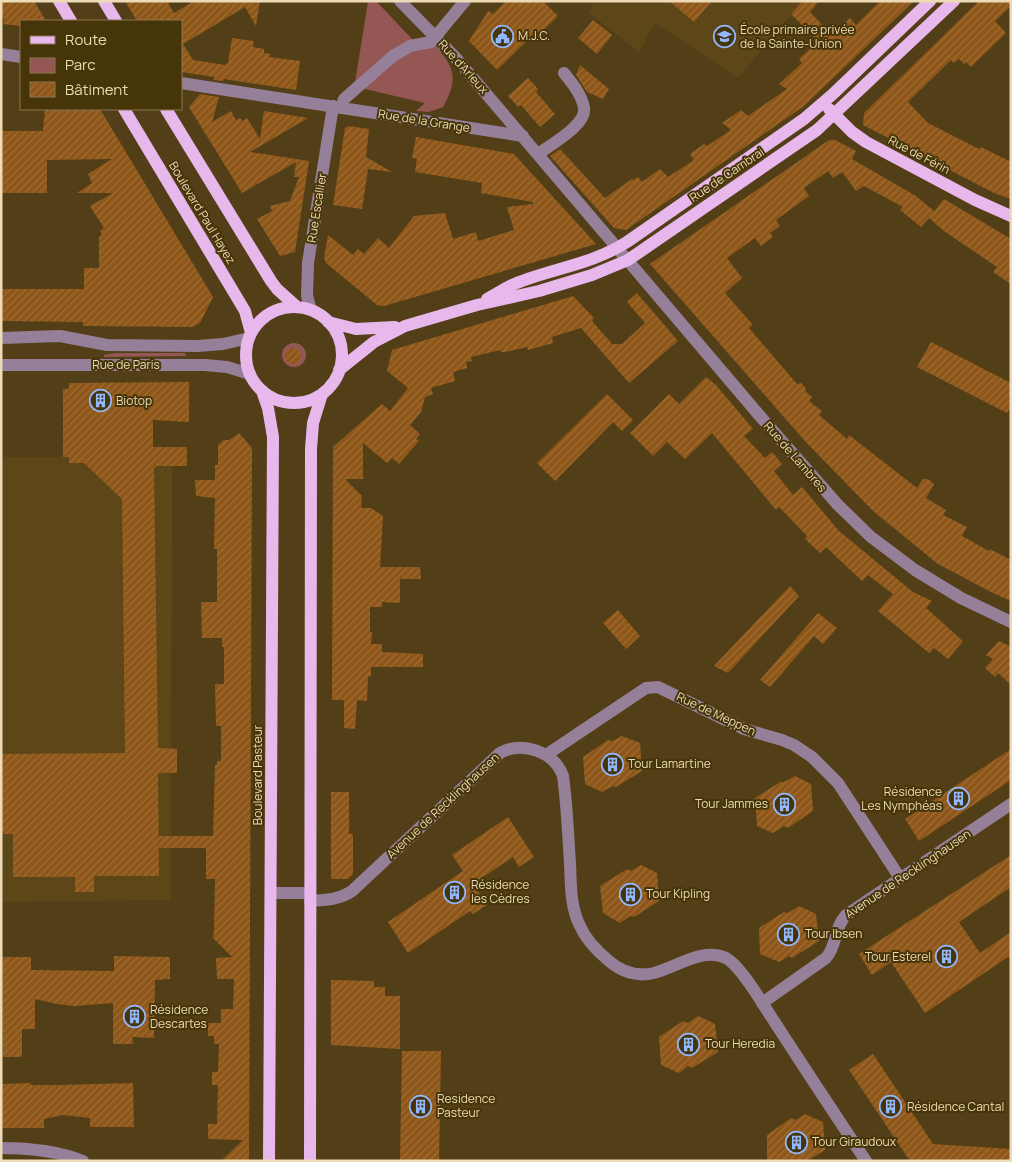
<svg xmlns="http://www.w3.org/2000/svg" width="1012" height="1162" viewBox="0 0 1012 1162" font-family="Manrope,sans-serif">
	<style>
		.built { fill: #5d4719 }
		.green { fill: #945754 }
		.building { fill: url(#building-hatch) }
		.lines { fill: none; stroke-linecap: round; stroke-linejoin: round }
		.minor { stroke: #967f98; stroke-width: 12 }
		.major { stroke: #e8b8ed; stroke-width: 12 }
		.labels { text-anchor: middle; stroke-width: 4; stroke-linejoin: round; paint-order: stroke }
		.poi-label { font-size: 12px; fill: #eddab6; stroke: #47350a; text-anchor: start }
		.street-label { font-size: 12px; fill: #eddab6; stroke: #47350a }
	</style>
	<defs>
		<pattern id="building-hatch" width="6" height="6" patternUnits="userSpaceOnUse" patternTransform="scale(1.25)"><rect width="6" height="6" fill="#8e5618"/><path d="M-1 1l2-2M0 6l6-6M5 7l2-2" fill="none" stroke="#9e6e37"/></pattern>
	</defs>
	<rect width="100%" height="100%" fill="#523f17"/>
	<path class="built" d="M594 1H802L738 78 655 23 639 52 589 13Z
		M153 382V447H172L171 900 1 902V457H63V389L69 388V383Z"/>
	<path class="green" d="M373 1H376L413 40 428 37C451 64 462 73 443 107L429 112 416 111 425 103 365 89 355 82 368 2Z
		M282 355a12 12 0 1 1 24 0a12 12 0 1 1-24 0Z
		M115 353H185L186 356 104 357V355Z"/>
	<path class="building" d="M1 1H34L46 21H21V26L3 24 4 18H1Z
		M125 1H167L174 13 194 1H260L256 26 245 7 183 44 193 60 225 65 228 63 232 38 254 41 253 47 264 49V53L270 54 269 57 300 61 296 90 224 79 223 81 213 80 215 77 181 72V21H137Z
		M506 1H543L558 16 535 38 533 35 497 70 469 41 488 11 493 14Z
		M669 1H712L694 22Z
		M802 1H819L810 12 832 35 850 18 856 25 880 1H914L804 106 626 230 614 228 550 156 560 149 605 198 632 179 633 180 638 177 642 182 660 169 668 177 694 160 690 154 704 144 707 146 731 130 722 123 741 110 748 116 787 89 779 84 802 63 799 59 818 41 791 14Z
		M979 1H1011V6L995 21 1006 33 971 67 966 62 964 64 959 59 954 63 951 60 908 102 928 123 979 149 981 147 1011 162V199L994 193 863 125 864 113Z
		M593 20 612 35 597 54 578 38Z
		M580 65 609 89 603 99 587 92 576 75Z
		M528 78 538 89 536 92 555 114 540 127 521 105 518 107 508 96Z
		M200 94 219 97 212 122 231 111 236 120 240 118 242 121 247 118 260 139 264 111 308 118 250 152 309 161 295 252 280 256 257 219 272 211 270 206 290 201 299 177H294L296 162 242 193 189 107Z
		M45 109H100L213 297 200 323 193 327 83 326V322L1 321V289H84V268H99V237L102 235 100 231 104 228 90 206 113 193H77L92 183 88 174 112 159 47 160V193H1V131H43Z
		M349 126 369 129 366 157 392 172 368 169 362 209 333 205 345 128Z
		M416 137 514 154 596 244 384 306 377 305 326 263 324 258 328 235 353 255 358 249 364 254 378 238 389 248 414 216 445 213 453 239 476 232 478 241 514 230 507 207 533 204V202L481 193 482 183 415 172 417 159 412 158Z
		M829 140H835L856 151 852 159 916 196 934 211 933 213 944 199 1011 239V284L993 272 997 267 944 231 929 218 921 227 900 210 903 207 864 186 856 191 842 172 833 178 828 171 804 188 809 196 776 220 780 226 770 233 773 237 761 246 755 238 727 258 742 278 725 293 753 325 749 328 797 384 801 383 805 387 806 392 812 397 809 401 822 411 819 415 847 439 849 435 917 488 923 479H928L934 484 926 498 946 510 943 515 967 527 962 536 989 551 990 549 1011 560V601L993 593 938 564 873 511 804 440 650 264Z
		M637 293 678 341 629 383 581 328 552 337 553 343 528 350 527 347 506 352H501L500 350 471 357 472 361 466 362 467 368 453 372 455 381 431 388 433 394 425 397 421 412 410 425 420 434 416 439 419 441 399 464 392 458 387 463 363 443V479H345L362 496 361 508H371L383 516 380 567H420L421 579H400V603L382 602V607H370V632H372L371 644H382V652L423 654V667H371V676L368 677 367 701 357 700 355 729 344 728V700H332L333 447 382 404 390 411 408 388 387 371 392 350 573 296 594 318 592 321 612 344H622L645 323 627 302Z
		M931 342 1011 383V406L1007 413 917 367Z
		M285 356a8 8 0 1 1 16 0a8 8 0 1 1-16 0Z
		M706 377 716 385 753 429 744 436 765 458 772 452 782 464 774 471 793 495 802 487 839 531 913 592 932 601 926 608 963 641 948 659 934 648 929 653 878 611 893 594 868 575 862 581 826 547 820 553 805 539 807 536 779 507 776 510 712 433 685 459 667 442 653 456 630 433 669 394 679 404Z
		M189 382V422L153 420V447H187V466H156L154 469 158 748 177 749V773H158L159 876H94V892H75V877H13V834H1V754L125 753 122 499 84 463H69V457H63V389H69V383Z
		M607 394 633 420 622 431 613 422 555 481 537 463Z
		M239 433 252 448 249 1161H221L243 1140 208 1139V1124H217L218 1085H212V1072H218L219 1044H214V1036H208V1023H221V1009H233L234 979H217L216 958 232 957 213 938 214 930 215 879H206V848H159V836H213L215 765H217V761H221V726H216L215 684H224V647H222V638H202L201 602H217V549H214L215 498 196 496 195 480H215V465H218V445L224 440H229Z
		M790 586 799 596 751 648 728 673 714 666Z
		M618 610 640 636 626 649 603 623Z
		M818 613 837 628 823 644 814 636 770 687 760 680Z
		M999 641 1011 647V685L998 673 995 677 985 668 993 659 986 655Z
		M622 736 640 743 642 771 616 787 613 786 602 792 585 784 583 757 608 740 612 741Z
		M1011 749V780L919 841 905 819Z
		M795 776 811 784 813 811 788 828 784 826 773 833 757 826 755 798 780 782H784Z
		M331 792H349V834H353V874L348 879H331Z
		M508 817 534 857 519 867 513 857 473 884 487 905 473 914 470 911 408 953 388 922 463 871 452 855Z
		M1011 855V887L959 922 980 953 1011 932V955L925 1013 891 962 872 975 859 954Z
		M641 865 657 873 659 901 634 917 630 916 620 923 603 913 600 886 627 869 631 871Z
		M799 906 816 914 819 941 792 958 789 956 779 962 760 954 759 928 784 912 788 913Z
		M114 956 170 957V979L155 980 154 1038 132 1037 133 1044H113V1003L75 1006 57 1004 35 999V1029H22V1057H3L2 957H31V970L114 971Z
		M331 980 374 981V987H385V996H400V1049L331 1045Z
		M698 1016 715 1024 718 1052 692 1068 688 1066 679 1073 661 1065 659 1037 683 1021 688 1023Z
		M402 1051H441L439 1161H400Z
		M873 1054 933 1144 1011 1149V1161H910L849 1070Z
		M31 1083V1085H60L133 1083 134 1127H90V1118L63 1115 44 1119V1128H1V1084Z
		M805 1114 823 1122 825 1150 807 1161H767V1135L791 1118 796 1120Z"/>
	<g class="lines">
		<path class="minor" d="M400 1 455 57 759 415 838 505 871 537 915 570 961 598 1011 622
			M1 54 21 57
			M181 83 523 136
			M341 108 344 99 393 56 410 46 431 42 465 1
			M538 154C550 145 587 125 584 108 582 95 572 83 564 73
			M311 310 307 296 308 263 333 106
			M1 338 60 336 107 345 197 346 223 344 249 338
			M1 365H205L227 367 250 374
			M546 755 646 688 658 687 744 729 782 740 794 745 812 757 838 783 900 878
			M271 893H310
			M310 901C325 900 339 900 352 891L500 753C522 741 554 751 563 776 567 805 568 834 570 863 571 884 570 906 580 926 586 940 597 951 609 961 622 972 637 977 654 973 677 967 703 947 726 958 741 966 762 1003 772 1018 803 1066 834 1113 866 1161
			M762 1003 826 958C837 946 834 928 846 915L1011 804
			M1 1148C29 1148 58 1151 83 1161"/>
		<path class="major" d="M59 1 71 21
			M104 1 116 21
			M124 109 245 311 251 333
			M166 109 271 281 277 289 297 307
			M829 109 852 132 866 142 975 200 1011 216
			M487 299C498 293 509 285 522 281 557 268 594 263 627 242L804 119 833 94 930 1
			M246 355a48 48 0 1 1 96 0a48 48 0 1 1-96 0Z
			M328 322 356 329 395 327
			M339 370 374 342 405 326 477 305 539 291 592 275 628 260 817 130 954 1
			M262 391 268 408 273 437 269 1161
			M310 1161 311 449 313 423 322 394"/>
	</g>
	<defs>
		<symbol id="civic-ring" viewBox="-11 -11 22 22"><circle r="9.5" fill="#47350a" stroke="#93b7fd" stroke-width="1.5"/><path d="M-.6-6.5H3V-4.5H.6V-3L4-1V1h2V6H-6V1h2V-1L-.6-3ZM-1.2 2.5V6h2.4V2.5Z" fill="#93b7fd"/></symbol>
		<symbol id="school-ring" viewBox="-11 -11 22 22"><circle r="9.5" fill="#47350a" stroke="#93b7fd" stroke-width="1.5"/><path d="M0-5L7-2L0 1L-7-2ZM-4 1L0 2.5L4 1V4Q0 6-4 4Z" fill="#93b7fd"/></symbol>
		<symbol id="building-ring" viewBox="-11 -11 22 22"><circle r="9.5" fill="#47350a" stroke="#93b7fd" stroke-width="1.5"/><path d="M-4-6H4V6H1V3H-1V6H-4ZM-2.5-4.3h1.7v1.8h-1.7ZM.8-4.3h1.7v1.8H.8ZM-2.5-1h1.7V.8h-1.7ZM.8-1h1.7V.8H.8Z" fill="#93b7fd"/></symbol>
	</defs>
	<g fill-rule="evenodd">
		<use href="#civic-ring" x="490" y="24" width="25" height="25"/>
		<use href="#school-ring" x="712" y="24" width="25" height="25"/>
		<use href="#building-ring" x="88" y="388" width="25" height="25"/>
		<use href="#building-ring" x="600" y="752" width="25" height="25"/>
		<use href="#building-ring" x="946" y="786" width="25" height="25"/>
		<use href="#building-ring" x="772" y="792" width="25" height="25"/>
		<use href="#building-ring" x="442" y="880" width="25" height="25"/>
		<use href="#building-ring" x="618" y="882" width="25" height="25"/>
		<use href="#building-ring" x="776" y="922" width="25" height="25"/>
		<use href="#building-ring" x="934" y="944" width="25" height="25"/>
		<use href="#building-ring" x="122" y="1004" width="25" height="25"/>
		<use href="#building-ring" x="676" y="1032" width="25" height="25"/>
		<use href="#building-ring" x="408" y="1094" width="25" height="25"/>
		<use href="#building-ring" x="878" y="1094" width="25" height="25"/>
		<use href="#building-ring" x="784" y="1130" width="25" height="25"/>
	</g>
	<g class="labels">
		<g class="poi-label">
			<text x="740" y="34">École primaire privée<tspan x="740" dy="14">de la Sainte-Union</tspan></text>
			<text x="518" y="40">M.J.C.</text>
			<text x="116" y="405">Biotop</text>
			<text x="628" y="768">Tour Lamartine</text>
			<text x="942" y="796" text-anchor="end">Résidence<tspan x="942" dy="14">Les Nymphéas</tspan></text>
			<text x="768" y="808" text-anchor="end">Tour Jammes</text>
			<text x="471" y="889">Résidence<tspan x="471" dy="14">les Cèdres</tspan></text>
			<text x="646" y="898">Tour Kipling</text>
			<text x="805" y="938">Tour Ibsen</text>
			<text x="931" y="961" text-anchor="end">Tour Esterel</text>
			<text x="150" y="1014">Résidence<tspan x="150" dy="14">Descartes</tspan></text>
			<text x="705" y="1048">Tour Heredia</text>
			<text x="437" y="1103">Residence<tspan x="437" dy="14">Pasteur</tspan></text>
			<text x="907" y="1111">Résidence Cantal</text>
			<text x="812" y="1146">Tour Giraudoux</text>
		</g>
		<g class="street-label">
			<text transform="translate(463 67) rotate(48)" y="4">Rue d'Arleux</text>
			<text transform="translate(424 121) rotate(9)" y="4">Rue de la Grange</text>
			<text transform="translate(919 155) rotate(28)" y="4">Rue de Férin</text>
			<text transform="translate(727 175) rotate(-34)" y="4">Rue de Cambrai</text>
			<text transform="translate(317 208) rotate(-81)" y="4">Rue Escallier</text>
			<text transform="translate(202 213) rotate(59)" y="4">Boulevard Paul Hayez</text>
			<text x="126" y="369">Rue de Paris</text>
			<text transform="translate(795 457) rotate(49)" y="4">Rue de Lambres</text>
			<text transform="translate(716 714) rotate(25)" y="4">Rue de Meppen</text>
			<text transform="translate(258 775) rotate(-90)" y="4">Boulevard Pasteur</text>
			<text transform="translate(443 806) rotate(-43)" y="4">Avenue de Recklinghausen</text>
			<text transform="translate(908 874) rotate(-34)" y="4">Avenue de Recklinghausen</text>
		</g>
	</g>
	<rect width="1012" height="1162" fill="none" stroke="#eddab6" stroke-width="5"/>
	<rect x="20" y="20" width="162" height="90" fill="#47350a" stroke="#89774f"/>
	<rect x="30" y="36" width="25" height="8" fill="#e8b8ed" stroke="#89774f"/>
	<text x="65" y="45" font-size="15" fill="#eddab6">Route</text>
	<rect x="30" y="58" width="25" height="15" fill="#945754" stroke="#89774f"/>
	<text x="65" y="70" font-size="15" fill="#eddab6">Parc</text>
	<rect x="30" y="82" width="25" height="15" fill="url(#building-hatch)" stroke="#89774f"/>
	<text x="65" y="95" font-size="15" fill="#eddab6">Bâtiment</text>
</svg>
